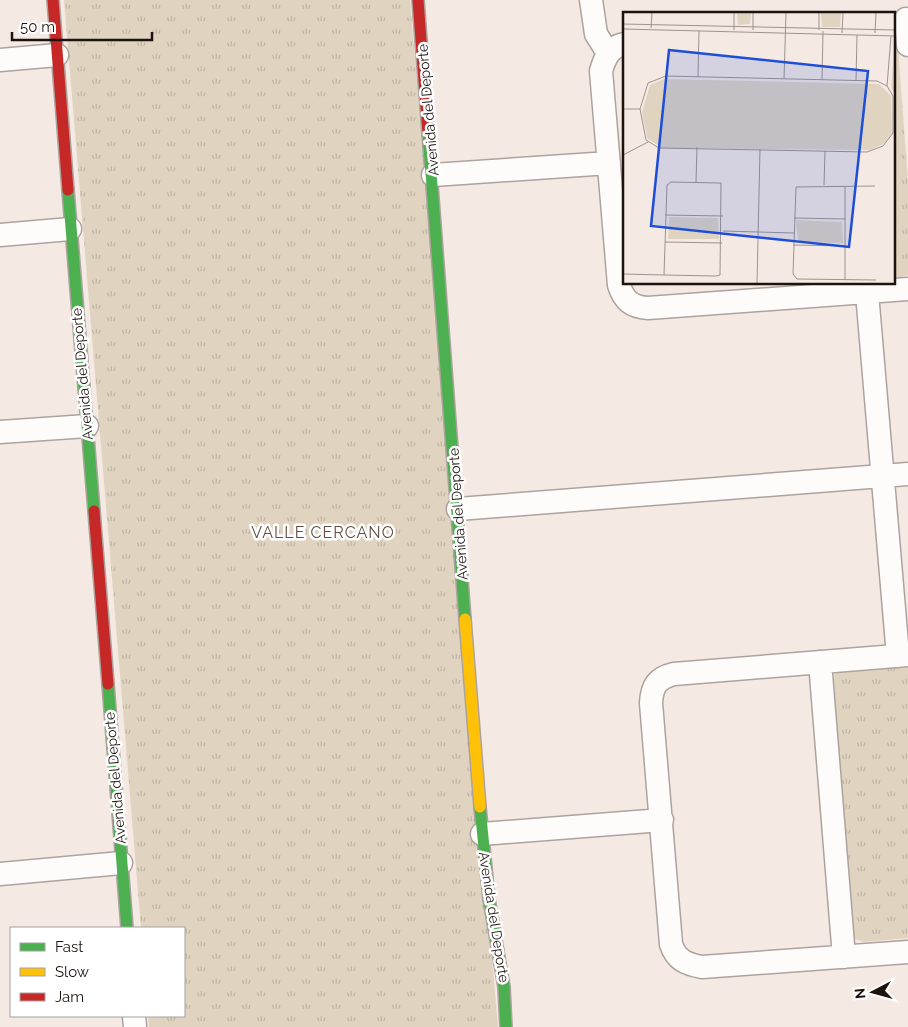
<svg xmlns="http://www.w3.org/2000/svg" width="908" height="1027" viewBox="0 0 908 1027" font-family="Raleway,sans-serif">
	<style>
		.park { fill: url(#park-tufts) }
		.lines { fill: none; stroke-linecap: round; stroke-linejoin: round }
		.street-casing { stroke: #ada39e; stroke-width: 25 }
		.fast-casing { stroke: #ada39e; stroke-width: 14 }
		.slow-casing { stroke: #ada39e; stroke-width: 14 }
		.jam-casing { stroke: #ada39e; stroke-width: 14 }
		.street { stroke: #fefcfb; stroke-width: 22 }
		.fast { stroke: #4caf50; stroke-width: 11 }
		.slow { stroke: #ffc107; stroke-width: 11 }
		.jam { stroke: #c62828; stroke-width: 11 }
		.labels { text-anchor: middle; stroke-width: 5; stroke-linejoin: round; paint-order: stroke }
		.street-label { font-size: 14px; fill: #1c130e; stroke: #fff }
		.quarter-label { font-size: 16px; letter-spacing: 1px; fill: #644e43; stroke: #fff }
		.inset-road { fill: none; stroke: #9e938e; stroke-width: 1 }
		.view { fill: #1d4ed8; fill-opacity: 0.15; stroke: #1d4ed8; stroke-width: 2.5 }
		.inset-edge { fill: none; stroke: #1c130e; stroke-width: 2.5 }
	</style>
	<defs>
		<pattern id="park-tufts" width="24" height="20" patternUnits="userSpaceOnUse" patternTransform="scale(1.25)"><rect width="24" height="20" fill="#e0d4c1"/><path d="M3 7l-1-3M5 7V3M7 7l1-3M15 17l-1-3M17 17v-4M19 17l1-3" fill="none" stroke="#c0b5a5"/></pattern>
	</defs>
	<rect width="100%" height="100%" fill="#f5e9e3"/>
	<path class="park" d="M64 0H410L498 1027H149L148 1016H184V928H141Z
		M894 37 898 47 908 181V275L894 279Z
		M908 667V938L864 942 855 939 848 931 832 684 834 675 840 670Z"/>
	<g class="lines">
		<defs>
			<path id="street" d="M591 0 596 34 608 53
				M906 19 908 45
				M624 44C610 47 605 57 601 71L619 285C624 301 632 307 648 308L908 289
				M0 60 57 55
				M433 175 609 163
				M0 235 70 229
				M867 293 898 656
				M0 432 87 426
				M458 509 908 474
				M908 655 674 674C657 678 652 686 651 703L671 944C676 960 686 964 702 967L908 952
				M820 662 844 957
				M482 834 662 820
				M0 874 121 863
				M134 1016 135 1027"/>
			<path id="fast" d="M428 133 465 619
				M68 190 94 511
				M108 684 127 928
				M480 807 489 899 504 987 506 1027"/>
			<path id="slow" d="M465 619 480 807"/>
			<path id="jam" d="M53 0 68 190
				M418 0 428 133
				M94 511 108 684"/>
		</defs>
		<use href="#street" class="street-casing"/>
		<use href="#fast" class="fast-casing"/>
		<use href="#slow" class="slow-casing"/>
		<use href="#jam" class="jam-casing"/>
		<use href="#street" class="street"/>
		<use href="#fast" class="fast"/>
		<use href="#slow" class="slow"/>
		<use href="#jam" class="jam"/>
	</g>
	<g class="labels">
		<g class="street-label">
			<text transform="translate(428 110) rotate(-95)" y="5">Avenida del Deporte</text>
			<text transform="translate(82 374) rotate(-95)" y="5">Avenida del Deporte</text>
			<text transform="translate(458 514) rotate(-94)" y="5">Avenida del Deporte</text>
			<text transform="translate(115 778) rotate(-95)" y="5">Avenida del Deporte</text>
			<text transform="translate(494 917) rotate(81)" y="5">Avenida del Deporte</text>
		</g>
		<g class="quarter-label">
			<text x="323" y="538">VALLE CERCANO</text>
		</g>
	</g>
	<g transform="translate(623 12)">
		<rect width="272" height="272" fill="#f5e9e3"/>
		<path d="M114 1H128L127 12 115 13ZM198 1H218L217 15H199ZM272 26V82L268 76ZM41 67 256 72 268 84 269 121 262 131 247 138 39 136 24 126 19 100 27 73ZM46 205 95 206 96 227H45ZM173 208 219 210 220 231 175 230Z" fill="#e0d4c1"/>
		<path class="inset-road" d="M0 12 273 18M28 16 29 1M0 17 273 24M111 18V1M130 18V1M196 18V1M219 21 220 1M252 21 253 1M43 64 254 69 264 74 270 84V121L260 134 244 140 36 136 23 128 17 97 25 71ZM75 65 76 19M161 67 163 1M199 68 200 19M233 69 234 23M264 74 268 24M0 97H17M0 143 25 130M73 170 74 135M201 173 202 139M252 174 173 175 170 262 174 267 253 268M42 203 100 204M171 206 223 207M100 219 171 221M42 230 99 231M170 233 223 234M0 262 41 263 93 264 97 263 98 171 48 170 44 173 41 263M222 268V175M134 272 137 137"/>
		<path class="view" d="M46 38 245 59 226 235 28 214Z"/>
		<rect width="272" height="272" class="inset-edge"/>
	</g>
	<rect x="10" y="927" width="175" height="90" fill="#ffffff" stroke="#a4a19f"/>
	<rect x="20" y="943" width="25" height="8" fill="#4caf50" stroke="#a4a19f"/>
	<text x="55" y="952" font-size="15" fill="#1c130e">Fast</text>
	<rect x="20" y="968" width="25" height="8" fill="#ffc107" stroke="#a4a19f"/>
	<text x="55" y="977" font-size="15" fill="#1c130e">Slow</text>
	<rect x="20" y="993" width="25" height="8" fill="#c62828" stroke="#a4a19f"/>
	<text x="55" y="1002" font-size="15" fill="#1c130e">Jam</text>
	<g transform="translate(873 992) rotate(264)" stroke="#ffffff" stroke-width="4" paint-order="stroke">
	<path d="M0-4L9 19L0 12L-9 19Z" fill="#1c130e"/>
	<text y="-8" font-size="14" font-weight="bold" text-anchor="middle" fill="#1c130e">N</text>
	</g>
	<path d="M12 32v8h140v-8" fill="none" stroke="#1c130e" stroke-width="2.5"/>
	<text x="20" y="32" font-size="15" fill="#1c130e" stroke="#ffffff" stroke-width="4" paint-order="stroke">50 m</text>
</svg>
